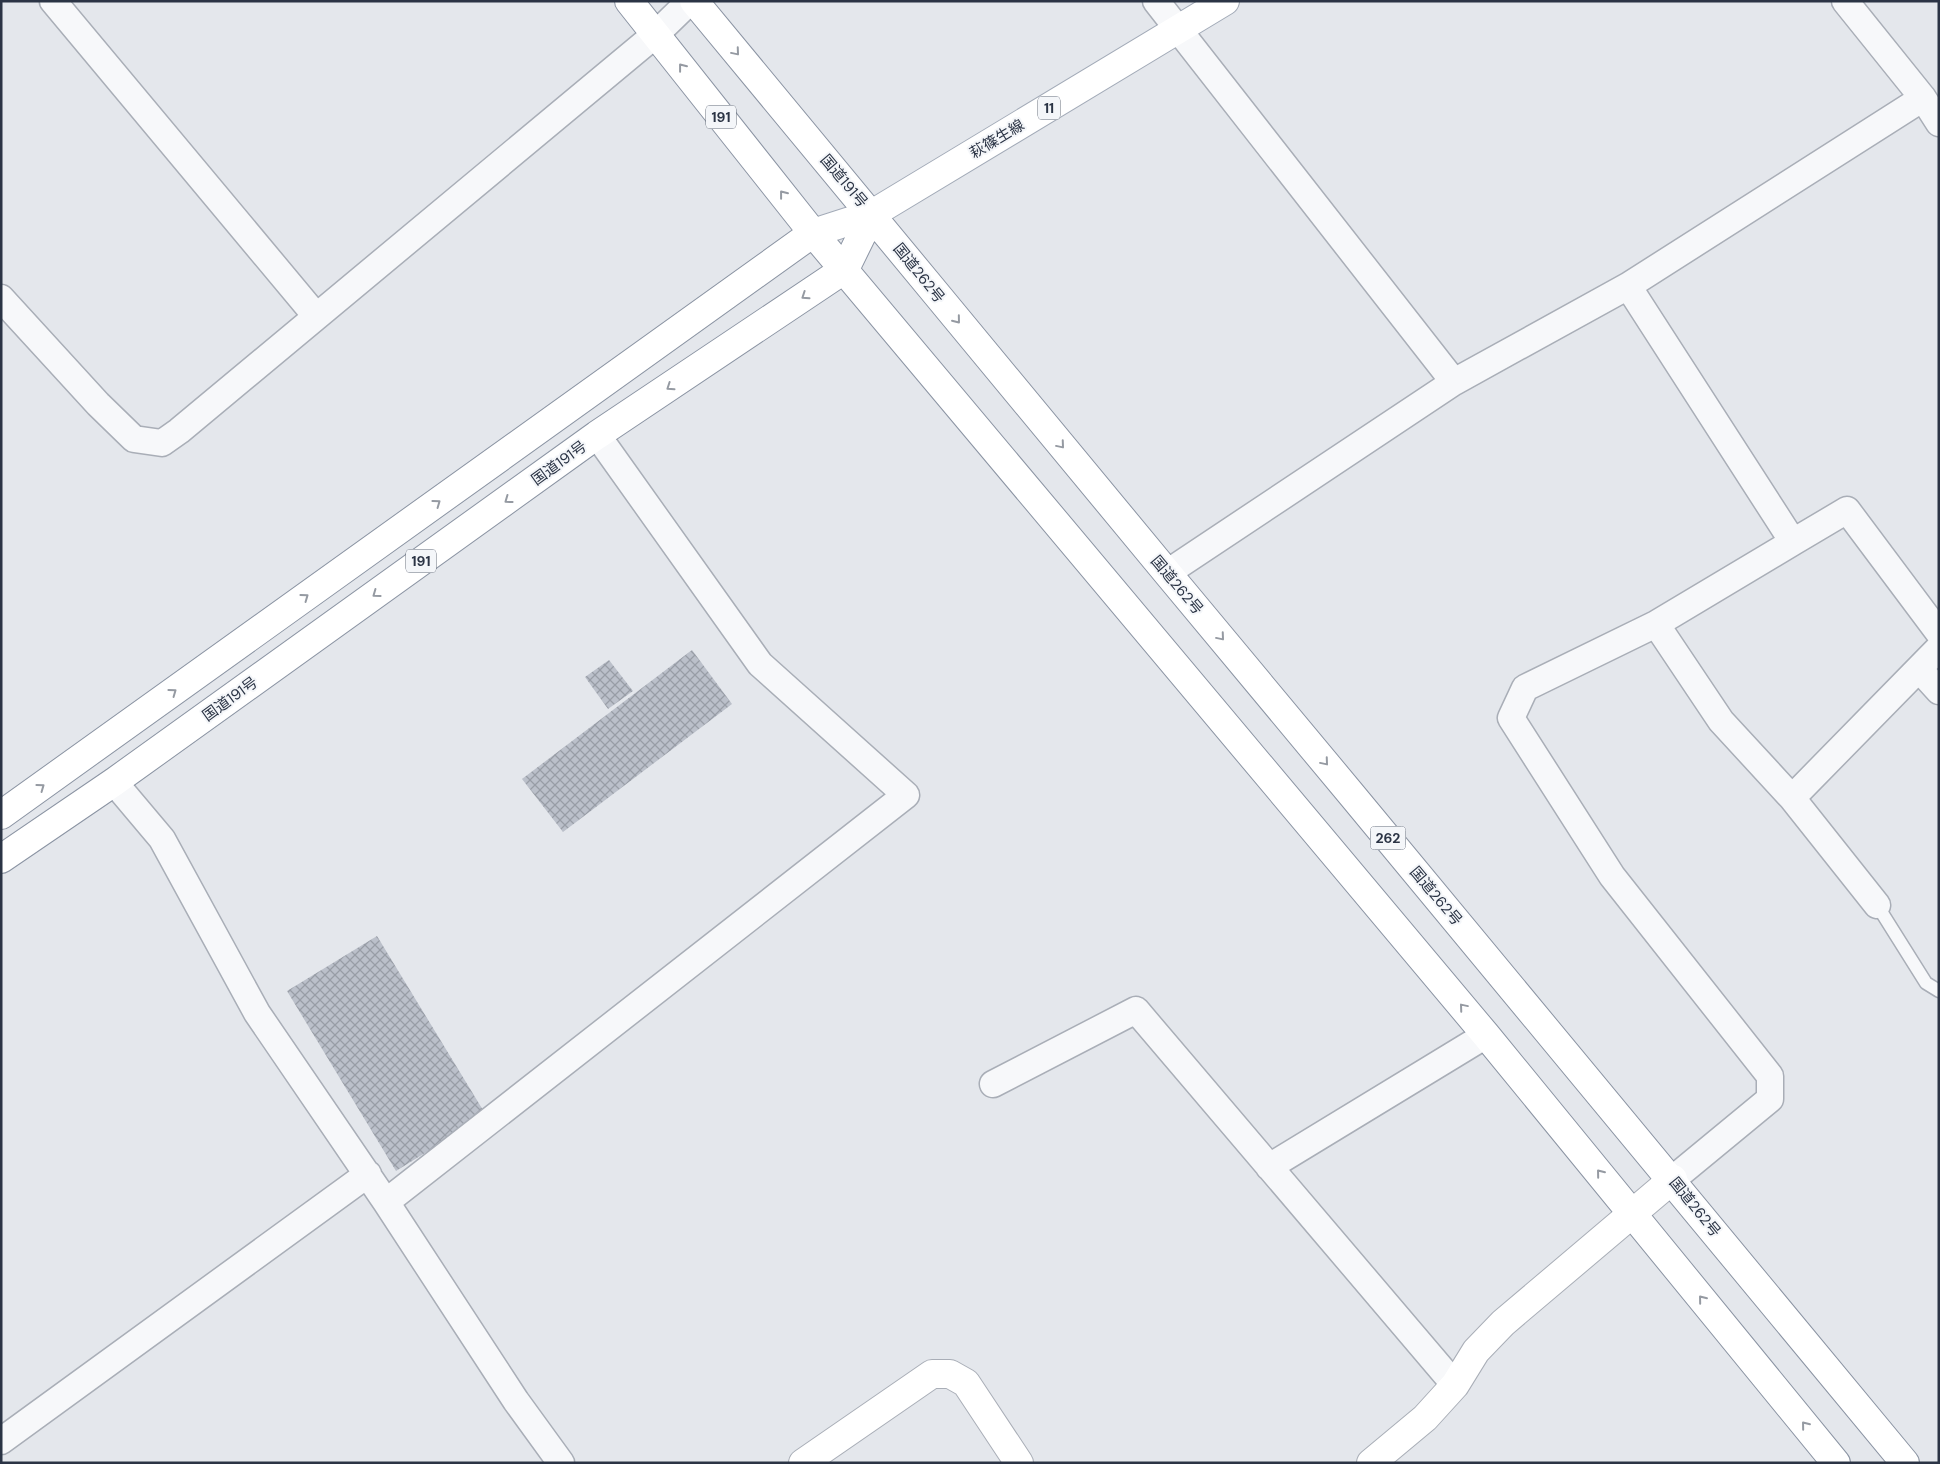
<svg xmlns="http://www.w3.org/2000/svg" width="1940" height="1464" viewBox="0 0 1940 1464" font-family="'DM Sans','Noto Sans JP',sans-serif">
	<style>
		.building { fill: url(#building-cross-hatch) }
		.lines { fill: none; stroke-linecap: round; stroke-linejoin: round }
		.lane-casing { stroke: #a9aeb7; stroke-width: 15 }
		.street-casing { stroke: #a9aeb7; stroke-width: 29 }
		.secondary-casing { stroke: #a9aeb7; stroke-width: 30 }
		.primary-casing { stroke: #a3abb8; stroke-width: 30 }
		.highway-casing { stroke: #8b94a3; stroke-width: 30 }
		.lane { stroke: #f7f8fa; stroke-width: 12 }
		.street { stroke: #f7f8fa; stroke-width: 26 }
		.secondary { stroke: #fff; stroke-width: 28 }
		.primary { stroke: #fff; stroke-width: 28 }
		.highway { stroke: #fff; stroke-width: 28 }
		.oneway { stroke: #959aa2 }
		.labels { text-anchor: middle; stroke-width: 4; stroke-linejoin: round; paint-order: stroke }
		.shield { fill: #f4f6f9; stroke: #676e7b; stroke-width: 1 }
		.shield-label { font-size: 14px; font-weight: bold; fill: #2b3445 }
		.street-label { font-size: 15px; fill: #2b3445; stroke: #f4f6f9 }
	</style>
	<defs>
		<pattern id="building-cross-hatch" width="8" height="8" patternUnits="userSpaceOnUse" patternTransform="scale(1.25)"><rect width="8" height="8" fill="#bbc0ca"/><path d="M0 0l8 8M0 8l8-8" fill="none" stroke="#989da6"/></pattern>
	</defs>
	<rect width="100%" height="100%" fill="#e4e7ec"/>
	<path class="building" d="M692 650 732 704 563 832 522 779Z
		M609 660 633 691 608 709 585 677Z
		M377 936 486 1115 396 1171 287 991Z"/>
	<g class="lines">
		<defs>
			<path id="lane" d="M1877 905 1926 983 1939 991"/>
			<path id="street" d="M53 1 316 316
				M1156 1 1454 382
				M1845 1 1923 98 1939 123
				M1628 286 1793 542 1656 624 1525 688 1511 718 1612 876 1770 1076V1099L1673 1179
				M1 298 98 404 134 439 162 443 179 431 656 34 690 1
				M1793 542 1847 510 1939 633
				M1167 573 1454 382 1628 286 1923 98
				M1656 624 1721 721 1792 798 1877 905
				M1919 669 1939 691
				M114 782 162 839 257 1013 386 1202 516 1401 561 1463
				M1792 798 1939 648
				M993 1084 1136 1010 1455 1385
				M1269 1167 1486 1035
				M386 1202 906 795 760 664 597 435
				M1 1441 368 1174"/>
			<path id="secondary" d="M803 1463 932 1374H950L966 1383 1019 1463
				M1371 1463 1425 1418 1455 1385 1476 1351 1503 1323 1673 1179"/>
			<path id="primary" d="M813 233 872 214 1225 1"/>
			<path id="highway" d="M629 1 813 233 1486 1035 1836 1463
				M694 1C853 191 1009 384 1168 574 1414 870 1661 1165 1905 1463
				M1 815 813 233
				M1 859 114 782 597 435 845 269 872 214"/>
		</defs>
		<use href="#lane" class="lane-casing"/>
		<use href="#street" class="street-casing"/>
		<use href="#secondary" class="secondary-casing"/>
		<use href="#primary" class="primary-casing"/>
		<use href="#highway" class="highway-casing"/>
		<use href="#lane" class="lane"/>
		<use href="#street" class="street"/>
		<use href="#secondary" class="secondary"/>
		<use href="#primary" class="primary"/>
		<use href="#highway" class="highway"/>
	</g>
	<defs><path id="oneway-chevron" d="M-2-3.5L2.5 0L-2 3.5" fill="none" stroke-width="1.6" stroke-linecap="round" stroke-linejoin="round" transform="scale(1.25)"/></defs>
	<g class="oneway">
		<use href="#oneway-chevron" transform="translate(736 52) rotate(50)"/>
		<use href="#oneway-chevron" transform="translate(682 67) rotate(-128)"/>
		<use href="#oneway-chevron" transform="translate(783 194) rotate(-128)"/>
		<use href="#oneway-chevron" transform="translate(805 296) rotate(146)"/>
		<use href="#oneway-chevron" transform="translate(957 320) rotate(51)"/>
		<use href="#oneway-chevron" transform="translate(670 387) rotate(146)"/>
		<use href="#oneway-chevron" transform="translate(1061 445) rotate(50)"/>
		<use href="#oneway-chevron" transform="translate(508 500) rotate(144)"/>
		<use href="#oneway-chevron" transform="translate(437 503) rotate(-36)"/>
		<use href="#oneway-chevron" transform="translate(376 594) rotate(144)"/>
		<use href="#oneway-chevron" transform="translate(305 597) rotate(-36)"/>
		<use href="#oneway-chevron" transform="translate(1221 637) rotate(50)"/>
		<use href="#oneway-chevron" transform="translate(173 692) rotate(-36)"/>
		<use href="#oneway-chevron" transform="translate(1325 762) rotate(50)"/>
		<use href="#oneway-chevron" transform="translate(41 787) rotate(-36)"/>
		<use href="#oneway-chevron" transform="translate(1463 1007) rotate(-130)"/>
		<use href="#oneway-chevron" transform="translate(1600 1173) rotate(-129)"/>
		<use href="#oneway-chevron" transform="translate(1702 1299) rotate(-129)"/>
		<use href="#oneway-chevron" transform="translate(1805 1425) rotate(-129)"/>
	</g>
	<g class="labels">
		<g class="shield">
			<rect x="1038" y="96.5" width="22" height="23" rx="4"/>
			<rect x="706" y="105.5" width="30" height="23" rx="4"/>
			<rect x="406" y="549.5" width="30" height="23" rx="4"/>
			<rect x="1370.5" y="826.5" width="35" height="23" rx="4"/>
		</g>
		<g class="shield-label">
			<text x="1049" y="113">11</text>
			<text x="721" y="122">191</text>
			<text x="421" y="566">191</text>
			<text x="1388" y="843">262</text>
		</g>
		<g class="street-label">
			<text transform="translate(997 139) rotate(-31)" y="5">萩篠生線</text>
			<text transform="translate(844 181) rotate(50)" y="5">国道191号</text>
			<text transform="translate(919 273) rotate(51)" y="5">国道262号</text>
			<text transform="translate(559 463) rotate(-36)" y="5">国道191号</text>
			<text transform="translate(1177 585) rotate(50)" y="5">国道262号</text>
			<text transform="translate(230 699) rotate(-36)" y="5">国道191号</text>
			<text transform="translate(1436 896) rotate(50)" y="5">国道262号</text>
			<text transform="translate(1695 1207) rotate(51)" y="5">国道262号</text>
		</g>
	</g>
	<rect width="1940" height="1464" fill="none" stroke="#2b3445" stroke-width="5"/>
</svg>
